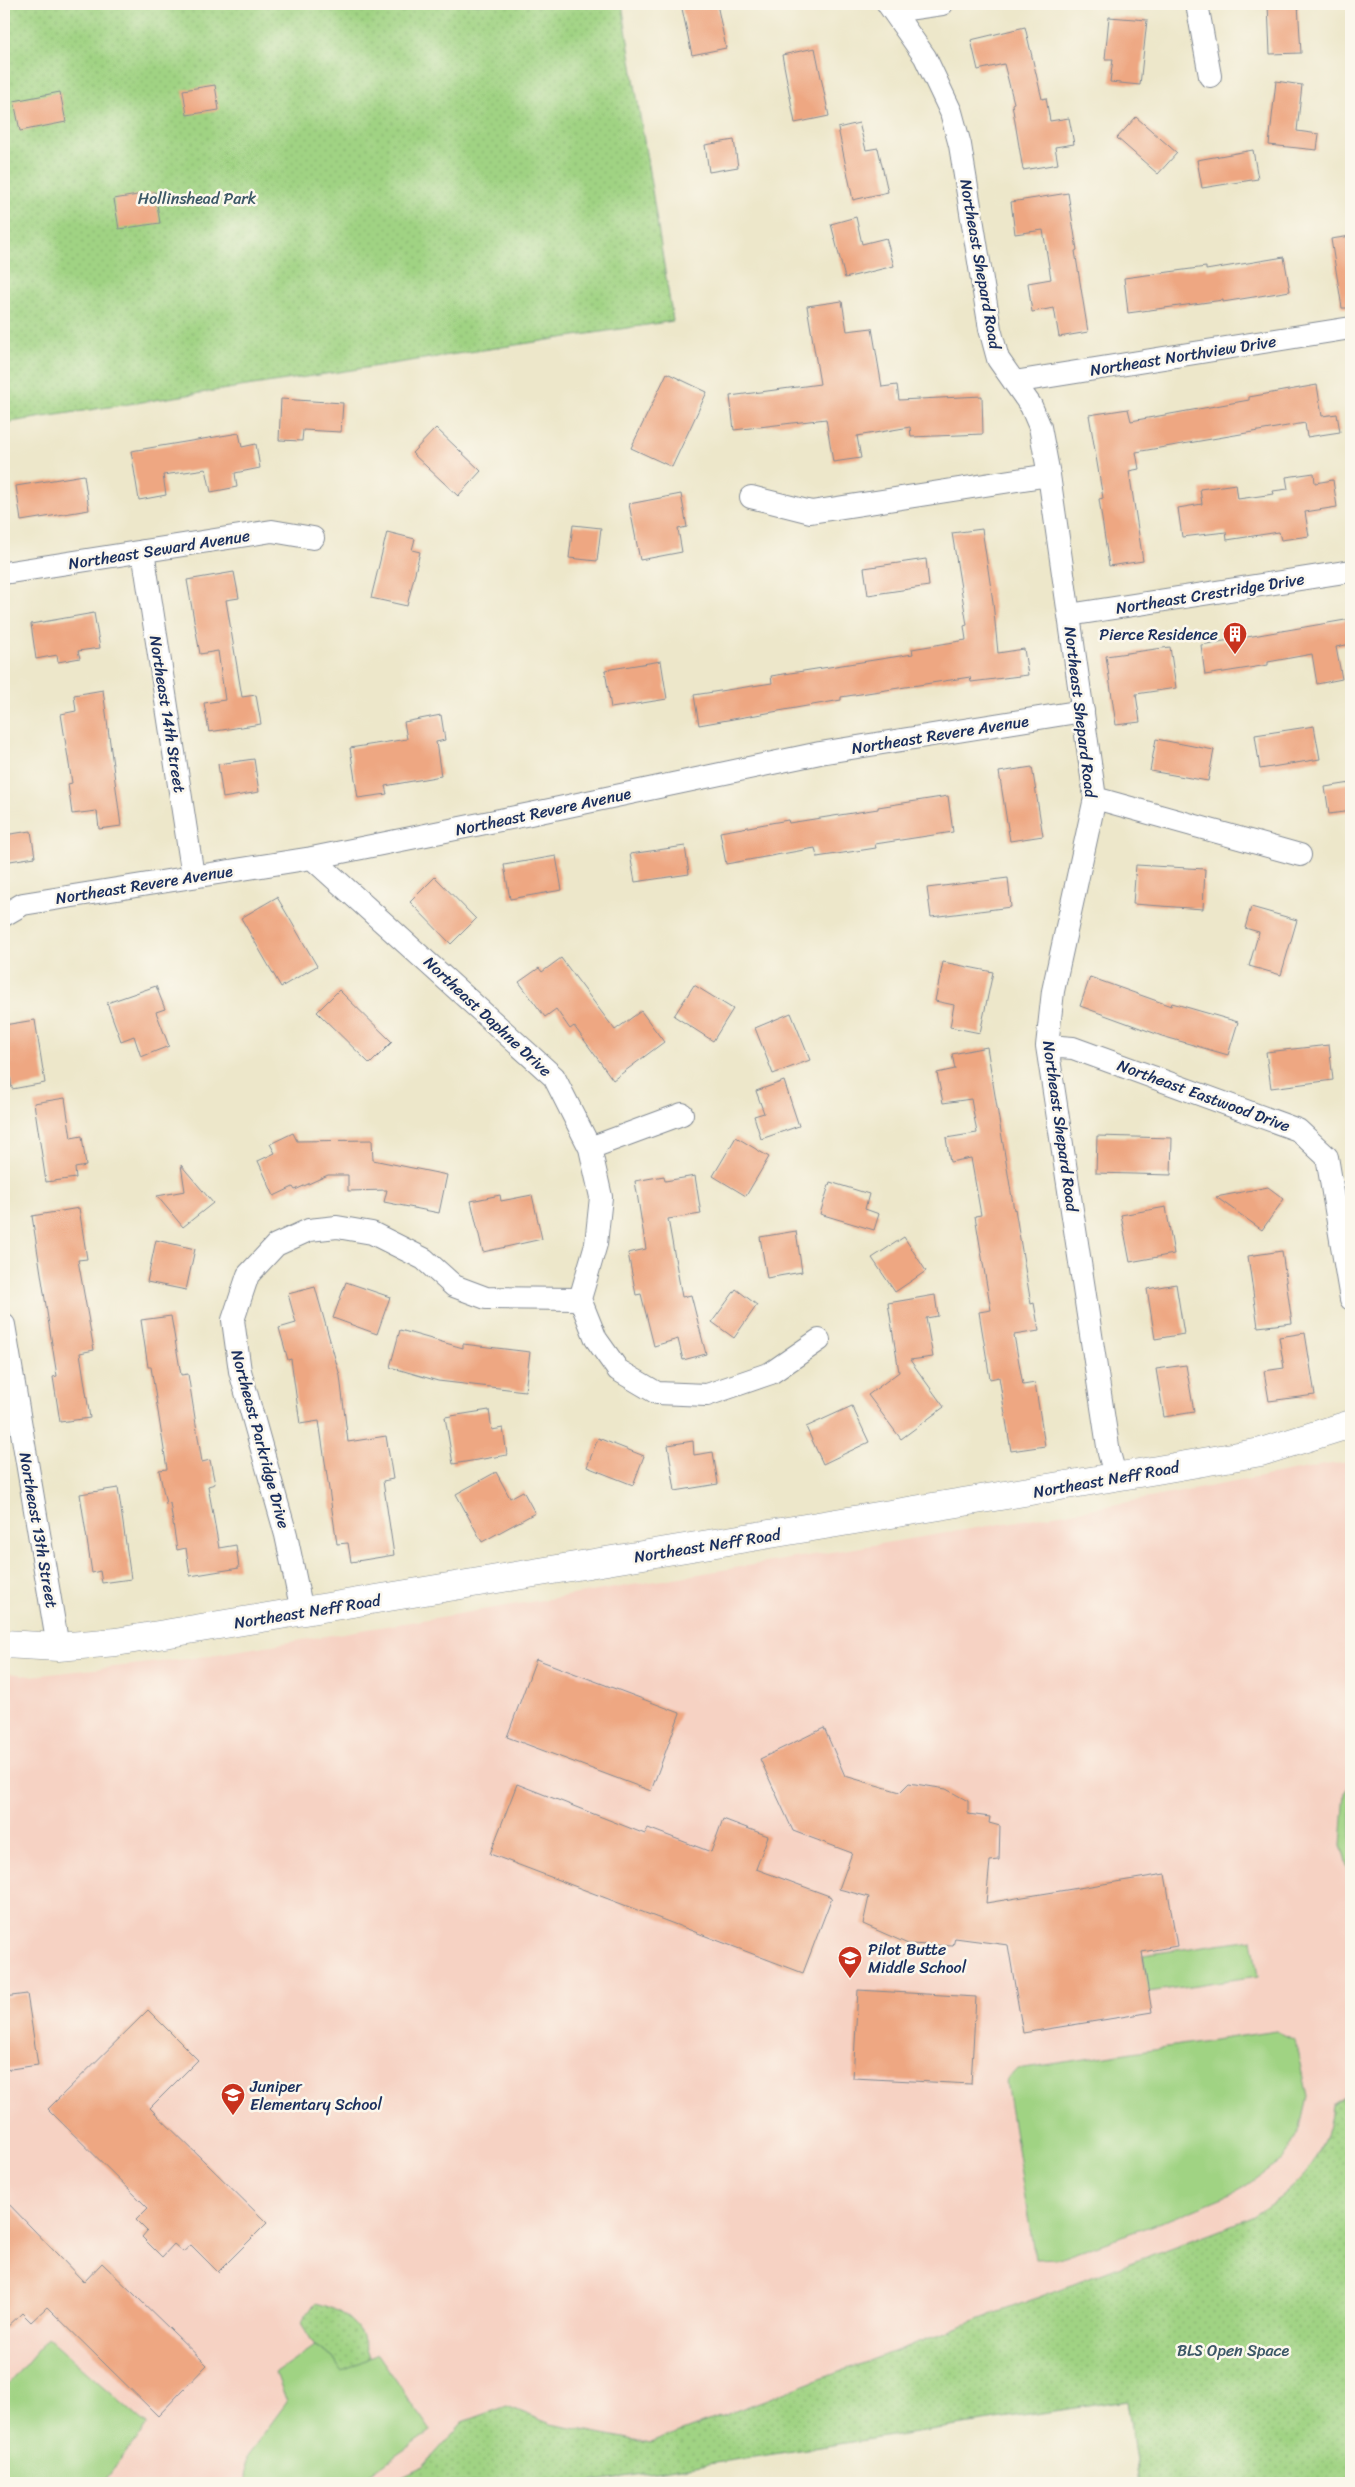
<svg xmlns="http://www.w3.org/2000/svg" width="1355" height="2487" viewBox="0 0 1355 2487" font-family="Sriracha,sans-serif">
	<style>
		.built { fill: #f6d2c3 }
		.grass { fill: url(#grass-dots); stroke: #5e8170 }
		.pitch { fill: #a0d383; stroke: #5e8170 }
		.building { fill: #eea782 }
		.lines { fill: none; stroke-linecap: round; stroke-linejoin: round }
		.street-casing { stroke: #848b94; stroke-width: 24 }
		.secondary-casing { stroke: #848b94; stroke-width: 29 }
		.street { stroke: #fff; stroke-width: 22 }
		.secondary { stroke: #fff; stroke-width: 28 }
		.labels { text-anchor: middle; stroke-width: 5; stroke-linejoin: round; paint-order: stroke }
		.park-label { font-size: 16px; fill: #3c5867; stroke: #fbf7ec }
		.street-label { font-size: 16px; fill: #1b2f5e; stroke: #fbf7ec }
		.poi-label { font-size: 16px; fill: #1b2f5e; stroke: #fbf7ec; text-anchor: start }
	</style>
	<defs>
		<pattern id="grass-dots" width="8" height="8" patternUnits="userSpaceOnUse" patternTransform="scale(1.25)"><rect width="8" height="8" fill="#a0d383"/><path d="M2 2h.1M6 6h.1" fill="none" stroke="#89b574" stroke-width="1.8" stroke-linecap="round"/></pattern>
	</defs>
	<rect width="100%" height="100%" fill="#fbf7ec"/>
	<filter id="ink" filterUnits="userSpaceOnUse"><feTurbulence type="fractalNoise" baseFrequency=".02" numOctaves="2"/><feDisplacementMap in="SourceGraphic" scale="10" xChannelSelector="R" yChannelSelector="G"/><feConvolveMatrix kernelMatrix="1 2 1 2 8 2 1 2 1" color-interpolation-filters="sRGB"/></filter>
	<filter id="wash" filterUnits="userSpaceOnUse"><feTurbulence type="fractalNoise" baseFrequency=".0096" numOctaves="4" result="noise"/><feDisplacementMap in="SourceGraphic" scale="20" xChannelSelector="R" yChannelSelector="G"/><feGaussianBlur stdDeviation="1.12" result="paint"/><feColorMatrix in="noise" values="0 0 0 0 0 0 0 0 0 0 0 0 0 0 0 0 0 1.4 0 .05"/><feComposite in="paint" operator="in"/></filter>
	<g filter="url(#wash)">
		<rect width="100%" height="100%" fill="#ede7ca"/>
		<path class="built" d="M1351 1462V2094L1332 2106 1330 2127 1320 2153 1303 2177 1278 2200 1247 2219 650 2443 551 2424 507 2406 463 2422 423 2467 390 2483H4V1672L31 1676 187 1659 1096 1508 1324 1465Z"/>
		<path class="grass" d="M4 4H622L673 321 4 423Z
			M1351 2094V2483H1139L1127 2400 584 2483H390L423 2467 463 2422 507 2406 551 2424 650 2443 1247 2219C1294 2190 1326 2164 1332 2106Z
			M315 2303C332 2306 351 2317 360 2332 365 2339 367 2350 370 2358L341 2372 333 2358 315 2346 301 2323Z"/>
		<path class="pitch" d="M1351 1778V1880L1341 1845 1345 1792Z
			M1252 1939 1258 1976 1148 1992 1143 1955Z
			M1276 2031 1295 2040 1307 2097 1300 2128 1282 2160 1240 2190 1167 2220 1059 2258 1035 2259 1006 2081 1017 2069Z
			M48 2338 147 2425 103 2483H4V2389Z
			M315 2346 333 2358 341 2371 378 2354 431 2431 357 2483H246L247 2456 287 2402 276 2373Z"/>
		<g id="blocks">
			<path class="building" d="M681 4H717L726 48 692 55Z
				M1268 4H1298L1301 53 1270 54Z
				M1109 17 1147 20 1140 85 1110 82 1113 59H1105Z
				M1025 27 1042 99 1046 98 1050 121 1069 118 1074 144 1055 147 1058 164 1023 170 1012 104 1014 103 1004 64 978 70 971 40Z
				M815 48 829 116 795 123 782 55Z
				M1276 81 1302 85 1297 131 1319 134 1317 150 1269 145Z
				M215 85 219 110 187 115 183 90Z
				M60 92 66 122 20 131 14 101Z
				M1136 117 1177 153 1158 174 1117 138Z
				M859 123 866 150 878 148 888 192 853 200 838 128Z
				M734 140 738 167 709 172 705 145Z
				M1253 150 1258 179 1202 188 1197 160Z
				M155 192 160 223 119 229 114 199Z
				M1068 193 1077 250 1075 251 1088 332 1059 337 1054 308 1032 312 1028 283 1051 279 1043 230 1015 234 1011 202Z
				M856 217 862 244 886 238 894 266 845 278 831 224Z
				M1351 236V308H1342L1331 239Z
				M1284 257 1290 291 1223 302V300L1128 313 1124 278 1206 267V270Z
				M842 301 847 331 872 328 882 387 897 385 899 400 982 396 983 434 911 437 910 427 857 436 861 458 833 462 826 419 734 430 730 396 820 384 807 306Z
				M667 373 707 392 672 467 631 448Z
				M1317 385 1322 416 1337 414 1340 432 1307 437 1305 423 1136 452 1139 469 1129 471 1143 561 1109 566 1099 499 1103 498 1089 415 1128 409 1131 421 1249 400V397Z
				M281 399 343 403 341 432 303 430 302 441 279 440Z
				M436 428 481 471 458 496 412 453Z
				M239 433 242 447 256 444 260 468 235 473 237 487 211 492 206 469 163 475 166 495 139 500 131 451Z
				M1314 473 1315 483 1333 480 1337 507 1305 512 1309 536 1281 540 1279 532 1227 540 1226 532 1182 537 1178 508 1202 504 1200 489 1236 484 1238 499 1274 494 1273 491 1288 489 1286 477Z
				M84 475 89 510 21 521 16 486Z
				M681 494 687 527 678 529 682 552 640 560 629 504Z
				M573 525 601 528 597 561 569 558Z
				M982 529 993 602 998 653 1024 649 1028 675 971 682 970 677 841 697V700L699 725 694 695 772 683 771 676 913 654 912 649 966 640 964 626 967 625 952 533Z
				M387 532 415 539 412 550 420 552 407 606 371 598Z
				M926 559 929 586 868 595 864 568Z
				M234 572 239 598 226 600 242 697 256 695 261 724 209 732 204 703 225 700 218 651 200 654 187 580Z
				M94 613 100 648 78 651 80 658 58 662 57 655 36 659 31 624Z
				M1351 619V644L1336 647 1342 679 1317 684 1312 654 1268 662V665L1205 675 1201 645Z
				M1170 647 1176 688 1136 694 1140 722 1116 725 1106 656Z
				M661 661 667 699 611 708 605 670Z
				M103 690 121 826 99 829 97 811 72 814 68 784 72 783 61 714 76 711 74 695Z
				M441 715 445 740 436 742 441 776 385 786 387 794 358 798 350 748 407 739 404 722Z
				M1314 726 1320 759 1260 769 1255 735Z
				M1156 739 1214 750 1208 781 1150 771Z
				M254 759 259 792 223 798 218 764Z
				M1032 767 1043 836 1010 841 999 772Z
				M1351 783V811L1329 814 1325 787Z
				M948 796 953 832 875 844 876 848 817 857 815 848 726 864 720 832 788 820 789 823 878 809V807Z
				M31 831 35 857 4 862V835Z
				M685 846 689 874 635 882 630 854Z
				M556 856 562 890 510 899 504 865Z
				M1136 865 1205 869 1203 909 1133 904Z
				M435 877 476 919 451 944 410 902Z
				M1008 878 1011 907 931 917 927 888Z
				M277 897 317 966 281 987 241 918Z
				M1251 907 1297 920 1281 975 1249 966 1259 932 1245 928Z
				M561 958 615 1030 641 1011 664 1042 613 1080 574 1026 570 1029 556 1009 545 1017 519 982 539 968 542 972Z
				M943 962 993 972 980 1033 950 1027 954 1005 935 1001Z
				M1090 977 1171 1006 1172 1003 1238 1022 1228 1055 1162 1036 1080 1006Z
				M694 985 733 1009 713 1041 674 1016Z
				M156 986 165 1009 156 1012 169 1046 141 1057 134 1036 121 1041 107 1003Z
				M339 990 392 1042 370 1064 317 1012Z
				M791 1013 810 1060 773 1074 755 1028Z
				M35 1020 45 1083 12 1089 4 1025Z
				M1329 1045 1333 1080 1271 1088 1266 1052Z
				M987 1047 1014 1210 1015 1209 1031 1304 1034 1303 1039 1331 1014 1335 1023 1385 1035 1383 1045 1446 1011 1451 999 1377 990 1379 979 1312 991 1310 975 1216 981 1215 971 1158 950 1162 946 1138 977 1133 971 1099 943 1103 937 1073 955 1069 952 1054Z
				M784 1081 799 1126 761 1139 754 1116 764 1113 756 1091Z
				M65 1098 71 1138 82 1136 86 1166 75 1168 76 1178 46 1182 34 1103Z
				M293 1133 297 1141 372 1140 373 1160 447 1175 439 1213 384 1202 387 1190 348 1191V1175H328L295 1190 293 1187 274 1196 258 1161 275 1153 270 1144Z
				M1097 1136 1172 1138 1171 1175 1096 1173Z
				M736 1137 769 1157 746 1196 713 1176Z
				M181 1165 213 1203 183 1227 157 1196 185 1191Z
				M664 1176 665 1181 695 1176 701 1214 668 1219 682 1297 691 1295 706 1354 683 1360 678 1339 654 1346 641 1294 636 1295 628 1253 646 1249 635 1181Z
				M830 1182 869 1194 865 1209 879 1214 874 1230 820 1214Z
				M1268 1187 1284 1199 1262 1230 1216 1197Z
				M500 1195 501 1201 532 1195 542 1239 483 1252 471 1201Z
				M1166 1207 1174 1254 1130 1262 1121 1215Z
				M79 1208 87 1259 78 1260 94 1350 80 1353 90 1418 60 1422 53 1377 57 1376 32 1216Z
				M796 1231 802 1272 767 1278 760 1237Z
				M904 1237 926 1271 895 1292 872 1258Z
				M156 1240 195 1249 186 1290 147 1282Z
				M1282 1251 1292 1323 1258 1327 1248 1256Z
				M346 1282 390 1297 377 1334 333 1318Z
				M1176 1284 1184 1334 1155 1339 1147 1289Z
				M315 1287 340 1376 348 1442 386 1436 393 1479 383 1481 394 1555 351 1562 348 1543 337 1544 319 1421 300 1424 291 1359 288 1360 279 1328 296 1323 288 1294Z
				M736 1289 757 1305 734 1338 712 1322Z
				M935 1295 938 1316 926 1318 933 1357 910 1360 944 1407 901 1439 868 1395 899 1372 888 1303Z
				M171 1316 181 1375 188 1374 202 1462 210 1460 215 1484 208 1486 219 1548 236 1545 239 1568 190 1576 186 1548 177 1550 170 1503 166 1504 159 1470 167 1469 151 1367H148L141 1320Z
				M400 1330 463 1348V1344L530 1352 525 1391 438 1381 390 1367Z
				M1305 1333 1315 1395 1269 1401 1264 1371 1284 1368 1279 1337Z
				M1186 1365 1194 1412 1164 1417 1156 1369Z
				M852 1406 869 1442 823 1464 806 1427Z
				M489 1410 492 1430 503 1428 507 1455 453 1464 445 1417Z
				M598 1438 644 1456 633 1485 587 1467Z
				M693 1441 694 1455 713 1452 718 1484 675 1491 668 1445Z
				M496 1472 510 1498 523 1491 535 1513 482 1542 456 1494Z
				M118 1488 131 1579 102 1583 100 1571 92 1573 80 1494Z
				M536 1659 680 1713 651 1791 507 1737Z
				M824 1728 845 1776 900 1792 909 1783 946 1789 968 1801V1814L990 1817 989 1823 1000 1826 999 1860 990 1861 986 1903 1165 1874 1177 1946 1142 1952 1152 2012 1023 2033 1008 1945 955 1938 953 1946 908 1944 863 1924 869 1897 839 1889 852 1853 793 1831 760 1759Z
				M517 1784 645 1834 648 1828 711 1852 723 1819 768 1836 756 1869 832 1897 803 1973 490 1854Z
				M858 1990 976 1997 971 2084 853 2078Z
				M27 1994 38 2065 4 2070V1997Z
				M148 2010 198 2060 150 2108 267 2223 218 2272 191 2245 183 2252 174 2244 162 2257 142 2237 147 2231 136 2220 148 2208 48 2109Z
				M4 2199 84 2282 102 2263 207 2365 158 2416 47 2307 31 2322 22 2313 4 2330Z"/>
		</g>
	</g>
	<g filter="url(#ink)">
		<use href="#blocks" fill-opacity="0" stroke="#848b94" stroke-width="1"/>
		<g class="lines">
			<defs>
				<path id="street" d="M888 4 925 57 951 112 960 145 990 329 998 359 1031 406 1040 427 1049 475 1095 798 1053 991 1047 1046 1109 1453 1116 1478
					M1197 4 1210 76
					M893 11 942 4
					M1014 382 1351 328
					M751 497 811 512 1049 475
					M143 551 193 876
					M4 573 272 531 313 538
					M1069 615 1351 571
					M1095 798 1300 855
					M312 858 554 1077 590 1148 601 1197 596 1244 580 1299 596 1339 618 1370 657 1393 707 1395 771 1373 819 1340
					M4 915 23 904 312 858 540 812 820 753 1083 711
					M1047 1046 1073 1048 1298 1130 1327 1157 1351 1299
					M590 1148 682 1114
					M4 1325 58 1647
					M302 1611 286 1535 240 1371 233 1320 248 1275 276 1245 309 1230 337 1227 372 1233 424 1259 454 1286 486 1298 580 1299"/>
				<path id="secondary" d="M4 1644 58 1647 116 1642 1157 1470 1261 1452 1351 1424"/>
			</defs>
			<use href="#street" class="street-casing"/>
			<use href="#secondary" class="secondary-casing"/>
			<use href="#street" class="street"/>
			<use href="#secondary" class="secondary"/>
		</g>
	</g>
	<defs>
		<symbol id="building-pin" viewBox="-11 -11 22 30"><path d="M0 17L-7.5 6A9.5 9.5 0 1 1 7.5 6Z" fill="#c8321e" stroke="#fbf7ec"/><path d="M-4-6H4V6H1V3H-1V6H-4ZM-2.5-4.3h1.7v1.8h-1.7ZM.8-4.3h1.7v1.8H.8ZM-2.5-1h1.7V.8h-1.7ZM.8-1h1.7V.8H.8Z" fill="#fff"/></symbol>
		<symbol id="school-pin" viewBox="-11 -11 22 30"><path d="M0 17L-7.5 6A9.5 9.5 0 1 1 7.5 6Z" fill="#c8321e" stroke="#fbf7ec"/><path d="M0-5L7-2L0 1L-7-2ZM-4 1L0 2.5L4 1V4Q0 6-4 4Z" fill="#fff"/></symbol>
	</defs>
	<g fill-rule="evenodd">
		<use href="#building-pin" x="1221" y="620" width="28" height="38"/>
		<use href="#school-pin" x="836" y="1944" width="28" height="38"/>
		<use href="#school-pin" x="219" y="2081" width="28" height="38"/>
	</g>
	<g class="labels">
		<g class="park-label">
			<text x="197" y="204">Hollinshead Park</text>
			<text x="1233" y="2356">BLS Open Space</text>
		</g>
		<g class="street-label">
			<text transform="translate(981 264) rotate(80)" y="6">Northeast Shepard Road</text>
			<text transform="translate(1183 355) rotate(-9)" y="6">Northeast Northview Drive</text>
			<text transform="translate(159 549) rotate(-9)" y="6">Northeast Seward Avenue</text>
			<text transform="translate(1210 593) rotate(-9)" y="6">Northeast Crestridge Drive</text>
			<text transform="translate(1081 712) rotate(83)" y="6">Northeast Shepard Road</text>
			<text transform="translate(168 714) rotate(81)" y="6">Northeast 14th Street</text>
			<text transform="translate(940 734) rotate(-9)" y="6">Northeast Revere Avenue</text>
			<text transform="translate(543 811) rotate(-12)" y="6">Northeast Revere Avenue</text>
			<text transform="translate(144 884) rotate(-9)" y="6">Northeast Revere Avenue</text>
			<text transform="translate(488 1016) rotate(43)" y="6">Northeast Daphne Drive</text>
			<text transform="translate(1204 1095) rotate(20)" y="6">Northeast Eastwood Drive</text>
			<text transform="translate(1061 1126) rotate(82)" y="6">Northeast Shepard Road</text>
			<text transform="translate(261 1439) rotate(75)" y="6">Northeast Parkridge Drive</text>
			<text transform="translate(1106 1479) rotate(-10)" y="6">Northeast Neff Road</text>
			<text transform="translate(39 1530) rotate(80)" y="6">Northeast 13th Street</text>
			<text transform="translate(707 1545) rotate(-9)" y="6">Northeast Neff Road</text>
			<text transform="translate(307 1611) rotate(-9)" y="6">Northeast Neff Road</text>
		</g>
		<g class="poi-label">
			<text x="1218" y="640" text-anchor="end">Pierce Residence</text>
			<text x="868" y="1955">Pilot Butte<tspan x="868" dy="18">Middle School</tspan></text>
			<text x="250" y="2092">Juniper<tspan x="250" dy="18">Elementary School</tspan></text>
		</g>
	</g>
	<rect width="1355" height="2487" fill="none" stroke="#fbf7ec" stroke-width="20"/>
</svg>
